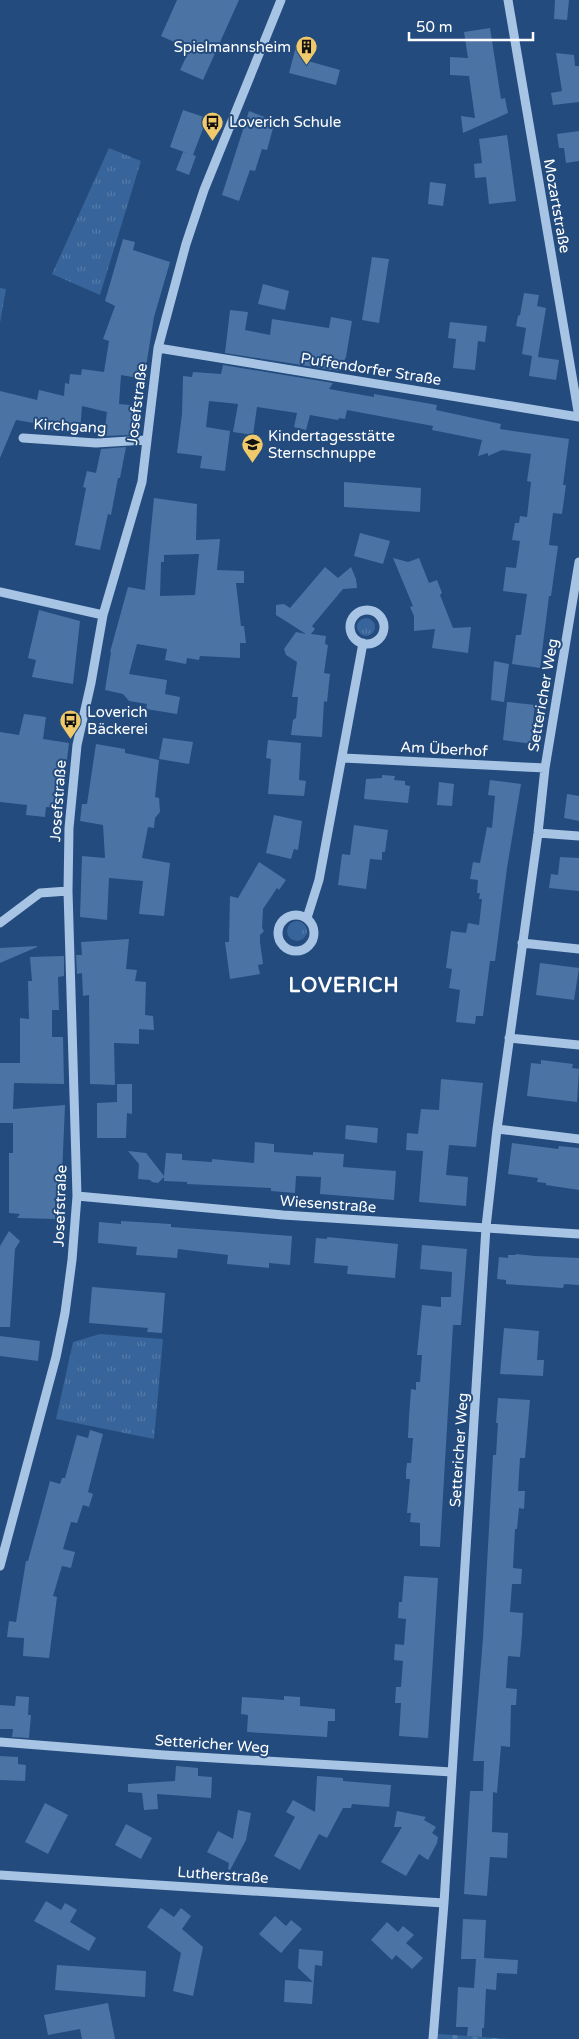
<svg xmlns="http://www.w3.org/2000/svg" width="579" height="2039" viewBox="0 0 579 2039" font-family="'Varela Round',sans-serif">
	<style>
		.grass { fill: url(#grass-tufts) }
		.cemetery { fill: url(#cemetery-stones) }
		.building { fill: #4b74a5; fill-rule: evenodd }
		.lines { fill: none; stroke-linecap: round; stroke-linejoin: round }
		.minor { stroke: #a7c4e5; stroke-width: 9 }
		.labels { text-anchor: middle; stroke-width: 4; stroke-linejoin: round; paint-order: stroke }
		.poi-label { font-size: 15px; fill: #fff; stroke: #234b7d; text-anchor: start }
		.street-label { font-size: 15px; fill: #fff; stroke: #234b7d }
		.district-label { font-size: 20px; font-weight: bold; letter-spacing: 1px; fill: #fff; stroke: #234b7d }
	</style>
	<defs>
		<pattern id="grass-tufts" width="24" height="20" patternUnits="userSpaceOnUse" patternTransform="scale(1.25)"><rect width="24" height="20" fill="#37649a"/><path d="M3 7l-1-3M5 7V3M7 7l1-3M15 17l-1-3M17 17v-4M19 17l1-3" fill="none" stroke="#557ba9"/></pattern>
		<pattern id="cemetery-stones" width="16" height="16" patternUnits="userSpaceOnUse" patternTransform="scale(1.25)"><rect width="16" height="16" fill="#37649a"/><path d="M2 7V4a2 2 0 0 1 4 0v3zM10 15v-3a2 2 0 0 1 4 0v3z" fill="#557ba9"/></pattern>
	</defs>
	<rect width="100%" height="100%" fill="#234b7d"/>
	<path class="grass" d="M109 148 141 161 100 295 52 274Z
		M0 288 6 289 0 323Z
		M357 627a9 9 0 1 1 18 0a9 9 0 1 1-18 0Z
		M287 931a10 10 0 1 1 20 0a10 10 0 1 1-20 0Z
		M100 1334 163 1339 154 1439 56 1419 73 1342Z"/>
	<path class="cemetery" d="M438 2034 511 2039H438Z"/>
	<path class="building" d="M177 0H239L203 80 180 70 190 49 161 36Z
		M555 0H569L567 20 554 19Z
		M490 28 501 99 505 98 508 113 463 133 461 116 475 118 469 76 450 75V57L468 58 464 32Z
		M298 39 313 43 308 61 340 70 336 85 289 73Z
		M556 53 574 55 575 66H579V102L553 105 551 93 562 91Z
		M183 110 207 118 193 155 196 156 189 175 176 170 183 152 187 153 170 147Z
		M249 111 275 121 267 150 262 149 255 171 250 170 239 201 222 195Z
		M579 131V161L566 163 564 148H559L557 134Z
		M507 135 516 201 489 204 486 177 475 178 474 164 482 163 479 139Z
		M430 182 446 184 443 206 428 204Z
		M123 239 135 242 133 250 170 262 154 317 144 379 121 375 119 404 140 406 136 432H129V435L104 436 107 412 82 406 80 432 39 430 40 424 16 420 0 458V391L37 400 39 390 64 396 65 383 69 384 70 374 81 375 82 369 104 372 109 341 103 339 115 306 105 301Z
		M372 257 389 259 379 323 362 320Z
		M263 284 289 291 285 310 258 304Z
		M524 293 539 295 537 306 546 308 538 357 559 360 556 380 529 376 532 356 522 354 526 328 516 326 518 316 520 315Z
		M230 310 248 312 245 330 270 335 272 319 329 328 331 317 352 321 346 357 339 371 225 353Z
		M450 322 487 326 485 342 478 341 475 370 453 368 456 339 448 338Z
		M223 365 333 383 329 389 374 397V394L437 405 436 410 501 424 500 429 569 439 563 485H566L562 514 553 513 549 545 558 546 551 596H549L540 668 512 664 516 635H521L527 594 503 591 506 567 516 568 520 541 512 540 515 523H519L520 516 527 517 531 482 527 481 531 454 502 450 488 456V453L478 456 482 440 432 430 433 426 347 410 345 419 339 418 338 420 310 415 306 430 294 427 297 413 257 407 253 435 233 432 238 404 209 401 206 427 230 431 225 471 200 468 202 456 177 453 182 414 183 376 192 377 193 372 221 374Z
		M126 447 120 478H118L111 515 108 514 100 550 75 545 86 488 83 487 87 471 96 473 101 449Z
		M344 482 421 488 420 512 344 507Z
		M154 498 197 504 196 540 220 539 217 570 244 571V583H236L241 626H244L246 643H240V658L200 656 199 660 187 658 186 664 165 660 167 649 137 644 129 674 167 680 165 694 180 697 177 714 146 709 147 704 129 701 123 694 105 690 111 652H110L128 587 145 590ZM199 554 195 595 160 596 161 562H164V555Z
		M360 533 390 541 383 564 354 556Z
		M393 558 408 562 419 558 429 583 437 580 442 593 440 595 453 628 471 627 468 653 432 648 435 629 414 631V616L410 607 413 606Z
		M325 567 338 578 351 567 356 579 357 588 343 589 312 626 315 629 311 634 326 636 325 644 328 645 324 673 330 674 327 702 324 701 322 737 291 735 293 720 296 718 298 697H292L297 662 286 655 284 649 296 632 306 634 276 615V605L284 604 290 608Z
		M39 610 80 621 73 684 32 677 36 660 28 658Z
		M494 661 509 664 504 702 491 700Z
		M507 702 535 705 532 729 534 730 533 744 503 740Z
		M24 714 46 717 43 739 69 743 61 808 46 807 45 817 26 815 27 805 0 802V732L19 735Z
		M163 738 193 742 189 764 159 759Z
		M268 740 301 743 299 780 306 781 304 796 268 794 271 759 266 758Z
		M96 744 125 749V753L159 760 155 797 159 798 160 812 155 818 154 828 148 827 142 858 170 863 164 916 139 914 143 881 109 878 107 920 80 917 82 856 105 858 103 825 80 821 82 804H87Z
		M382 775 395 776 394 780 405 781V785L410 786 408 803 364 799 366 779 382 778Z
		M490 780 521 784 507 868 495 961H490L483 1016H476L475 1024 456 1022 460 990 449 988 452 969 446 968 451 931 466 933 468 923 479 925 482 899H479L480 893H477L478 880 470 879 473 862 480 863 487 827 492 828 495 796 488 795Z
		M439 782 454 784 452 806 437 805Z
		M567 794 579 796V821L564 818Z
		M274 815 302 821 298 850 294 849 291 859 266 853Z
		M354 825 388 830 385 852H382V860L370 859 366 889 338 885 342 854 350 855Z
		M560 857 579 858V891L549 888 551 874 558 875Z
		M259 862 286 880 279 890 277 888 263 909 262 928 264 931 260 935V942L263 964 258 965 260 974 230 979 225 942H229L230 896 238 898Z
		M129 939 126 969 137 970 135 981 146 982 145 1015 153 1016 154 1030 139 1029V1044L114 1043 115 1085 90 1084 89 995 83 996 82 973 77 974 76 955H82L81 942Z
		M37 946V947L0 963V948Z
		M64 956V976L58 977 59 1010H52V1037H63L64 1084 14 1083 13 1109 65 1105 61 1200H55V1219L17 1218 20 1214 9 1213V1153H13V1123H0V1063H20V1018L29 1019 28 981H32L30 957Z
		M540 963 579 968 574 1000 536 995Z
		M541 1060 573 1064 572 1068 579 1069 577 1102 527 1096 531 1063 541 1064Z
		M441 1079 483 1083 476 1147 449 1145 446 1175 468 1177 466 1206 419 1202 423 1151 406 1150 407 1133 418 1134 421 1109 439 1110Z
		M117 1084H132V1114L127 1113 126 1138H97V1103L117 1102Z
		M346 1125 378 1128 377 1143 345 1139Z
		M255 1142 274 1144V1152L313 1155V1152L344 1154 343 1167 396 1171 394 1200 320 1194 321 1177 296 1176 295 1193 271 1191V1188L187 1184V1182L164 1181V1177L158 1183 152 1182 150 1180 138 1179 139 1164 128 1151 146 1153 164 1176 166 1153 182 1154V1160L212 1162V1159L254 1163Z
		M512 1143 558 1149 559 1146 579 1148V1190L546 1185V1183L537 1182 538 1178 508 1174Z
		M121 1221 171 1224V1227L292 1236 290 1265 269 1263V1268L227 1264 228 1255 178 1249 177 1258 136 1255 137 1247 98 1243 99 1222 121 1224Z
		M9 1231 20 1241 15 1249 10 1327H0V1246Z
		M327 1237 398 1244 395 1278 347 1274 348 1266 314 1263 316 1238 327 1239Z
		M422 1245 467 1249 461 1325H453L440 1547 420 1546V1523L410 1522 411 1513H407L410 1479H406V1471L407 1463H411L413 1438H408L409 1417 411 1389 416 1390V1382H420L422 1355H417L422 1305 441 1307V1297H451L452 1272 420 1269Z
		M516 1254 535 1256 579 1258V1285L564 1284 563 1288 506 1284V1280L497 1279 499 1257 508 1258V1255H516Z
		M92 1287 165 1293 162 1333 147 1332 148 1328 89 1323Z
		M504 1328 539 1331 537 1360H544L543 1376 500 1374Z
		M0 1336 40 1341 38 1361 0 1356Z
		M498 1398 530 1400 525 1458H520L518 1491H525L524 1509 519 1508 517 1529H515L513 1568 522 1569 521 1584H512L510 1612 523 1613 522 1633 520 1657 508 1656 506 1688 517 1689 516 1705H511L510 1747 501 1746 497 1793 493 1792 492 1832 508 1833 507 1858 490 1857 487 1896 464 1894 470 1791H483L484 1761H473L483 1638 493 1455H496L498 1423H496Z
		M90 1430 103 1434 88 1492 93 1494 89 1507 83 1505 77 1523 71 1522 63 1549 75 1552 71 1568 62 1566 53 1596 57 1597 49 1658 23 1656 24 1638 7 1637 9 1621 16 1622 26 1561H28L50 1481 60 1484 62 1478H65L77 1435 88 1438Z
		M404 1576 438 1578 428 1738 399 1736 401 1703H395L396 1687H401L403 1661 394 1660 395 1644 404 1645 406 1619 398 1618 399 1602H402Z
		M16 1696 29 1697 28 1715H31L29 1738 12 1737 13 1729H0V1705L15 1706Z
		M284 1696 300 1697V1706L335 1709V1721H328L327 1737 247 1732 248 1715 241 1714 242 1697 284 1700Z
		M0 1756 18 1757V1764L26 1765 25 1781 0 1780Z
		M176 1766 198 1768V1776L212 1777 211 1798 157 1794 158 1809 144 1810 142 1793 128 1792V1784L175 1781Z
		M317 1776 343 1778V1781L391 1785 389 1807 352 1804 351 1808H343L327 1838 319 1834 300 1870 274 1856 295 1817 286 1812 293 1800 315 1812Z
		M45 1803 68 1815 48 1854 25 1842Z
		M238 1810 251 1813 246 1840 230 1870 228 1869 229 1863 207 1852 218 1831 233 1839Z
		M397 1811 426 1817 424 1820 436 1827 432 1833 438 1837 437 1843 428 1860 419 1854 406 1876 381 1862 402 1827H394Z
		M126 1824 152 1838 141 1859 115 1845Z
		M46 1901 61 1910 65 1903 77 1910 70 1922 96 1938 89 1951 34 1921Z
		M161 1908 174 1917 181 1908 191 1916 182 1929 203 1947 193 1996 173 1991 181 1953 147 1927Z
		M275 1916 286 1926 291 1920 302 1929 281 1953 259 1934Z
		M463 1919 486 1920 484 1958 518 1960 517 1974 497 1973 496 1990 486 1989 484 2028H482V2037L467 2036 468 2027H456L458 1987 474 1988 476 1959H461Z
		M387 1922 398 1932 403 1926 414 1935 406 1943 423 1958 412 1969 396 1955 392 1960 371 1940Z
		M299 1949 323 1951 322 1966 315 1965 312 2004 284 2002 285 1980 313 1982 298 1968Z
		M57 1965 146 1971 145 1997 55 1990Z
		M108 2003 115 2039H82L80 2029 48 2035 44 2015Z"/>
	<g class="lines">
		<path class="minor" d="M508 0 579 417
			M158 348 579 417
			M23 438 96 443 146 440
			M0 592 103 615
			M350 627a17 17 0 1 1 34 0a17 17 0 1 1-34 0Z
			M343 758 545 768
			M538 833 579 836
			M278 933a18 18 0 1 1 36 0a18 18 0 1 1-36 0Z
			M307 918 319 880 363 643
			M0 923 40 893 68 891
			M522 943 579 949
			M509 1038 579 1045
			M497 1129 579 1139
			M77 1196 283 1215 579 1234
			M0 1566 56 1357 65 1313 72 1260 77 1196 68 891 69 828 77 745 91 683 103 615 142 482 158 348 186 244 204 190 281 0
			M0 1742 164 1755 452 1772
			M0 1875 444 1903
			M433 2039 444 1903 486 1227 497 1129 538 833 545 768 579 562"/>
	</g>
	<defs>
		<symbol id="building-pin" viewBox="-11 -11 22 30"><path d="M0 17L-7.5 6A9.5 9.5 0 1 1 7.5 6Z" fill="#f0c96b" stroke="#234b7d"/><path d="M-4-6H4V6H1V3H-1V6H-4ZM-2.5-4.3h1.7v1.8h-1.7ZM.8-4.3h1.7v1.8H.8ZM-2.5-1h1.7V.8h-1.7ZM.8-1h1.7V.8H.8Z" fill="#111"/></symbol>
		<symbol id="bus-pin" viewBox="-11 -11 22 30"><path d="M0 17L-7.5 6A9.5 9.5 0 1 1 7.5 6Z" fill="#f0c96b" stroke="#234b7d"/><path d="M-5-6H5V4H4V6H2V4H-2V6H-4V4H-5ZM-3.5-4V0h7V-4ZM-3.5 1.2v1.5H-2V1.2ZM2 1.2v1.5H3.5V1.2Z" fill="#111"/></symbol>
		<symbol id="school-pin" viewBox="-11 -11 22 30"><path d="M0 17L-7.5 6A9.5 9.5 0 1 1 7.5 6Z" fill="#f0c96b" stroke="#234b7d"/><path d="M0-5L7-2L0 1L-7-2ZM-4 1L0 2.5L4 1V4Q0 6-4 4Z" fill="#111"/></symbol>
	</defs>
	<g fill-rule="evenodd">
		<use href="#building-pin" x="294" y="34" width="25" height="34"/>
		<use href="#bus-pin" x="200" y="110" width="25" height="34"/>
		<use href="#school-pin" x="240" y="432" width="25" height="34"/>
		<use href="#bus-pin" x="58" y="708" width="25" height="34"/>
	</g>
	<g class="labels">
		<g class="poi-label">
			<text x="291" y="52" text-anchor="end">Spielmannsheim</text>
			<text x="229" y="127">Loverich Schule</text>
			<text x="268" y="441">Kindertagesstätte<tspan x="268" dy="17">Sternschnuppe</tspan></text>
			<text x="87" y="717">Loverich<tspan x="87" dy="17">Bäckerei</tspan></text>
		</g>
		<g class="street-label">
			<text transform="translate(557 206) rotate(80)" y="5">Mozartstraße</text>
			<text transform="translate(371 369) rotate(9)" y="5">Puffendorfer Straße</text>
			<text transform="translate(137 404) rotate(-83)" y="5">Josefstraße</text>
			<text transform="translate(70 426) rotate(3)" y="5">Kirchgang</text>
			<text transform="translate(543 695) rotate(-80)" y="5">Settericher Weg</text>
			<text transform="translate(444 749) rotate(3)" y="5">Am Überhof</text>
			<text transform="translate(58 801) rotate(-86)" y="5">Josefstraße</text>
			<text transform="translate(328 1204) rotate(4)" y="5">Wiesenstraße</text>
			<text transform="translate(60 1206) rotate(-88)" y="5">Josefstraße</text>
			<text transform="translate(459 1450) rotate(-86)" y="5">Settericher Weg</text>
			<text transform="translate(212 1744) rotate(4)" y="5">Settericher Weg</text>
			<text transform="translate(223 1875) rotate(4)" y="5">Lutherstraße</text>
		</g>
		<g class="district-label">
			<text x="344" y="992">LOVERICH</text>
		</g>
	</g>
	<path d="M409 32v8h124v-8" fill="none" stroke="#ffffff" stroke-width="2.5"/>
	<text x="416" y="32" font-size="15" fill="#ffffff" stroke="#234b7d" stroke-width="4" paint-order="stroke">50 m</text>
</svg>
